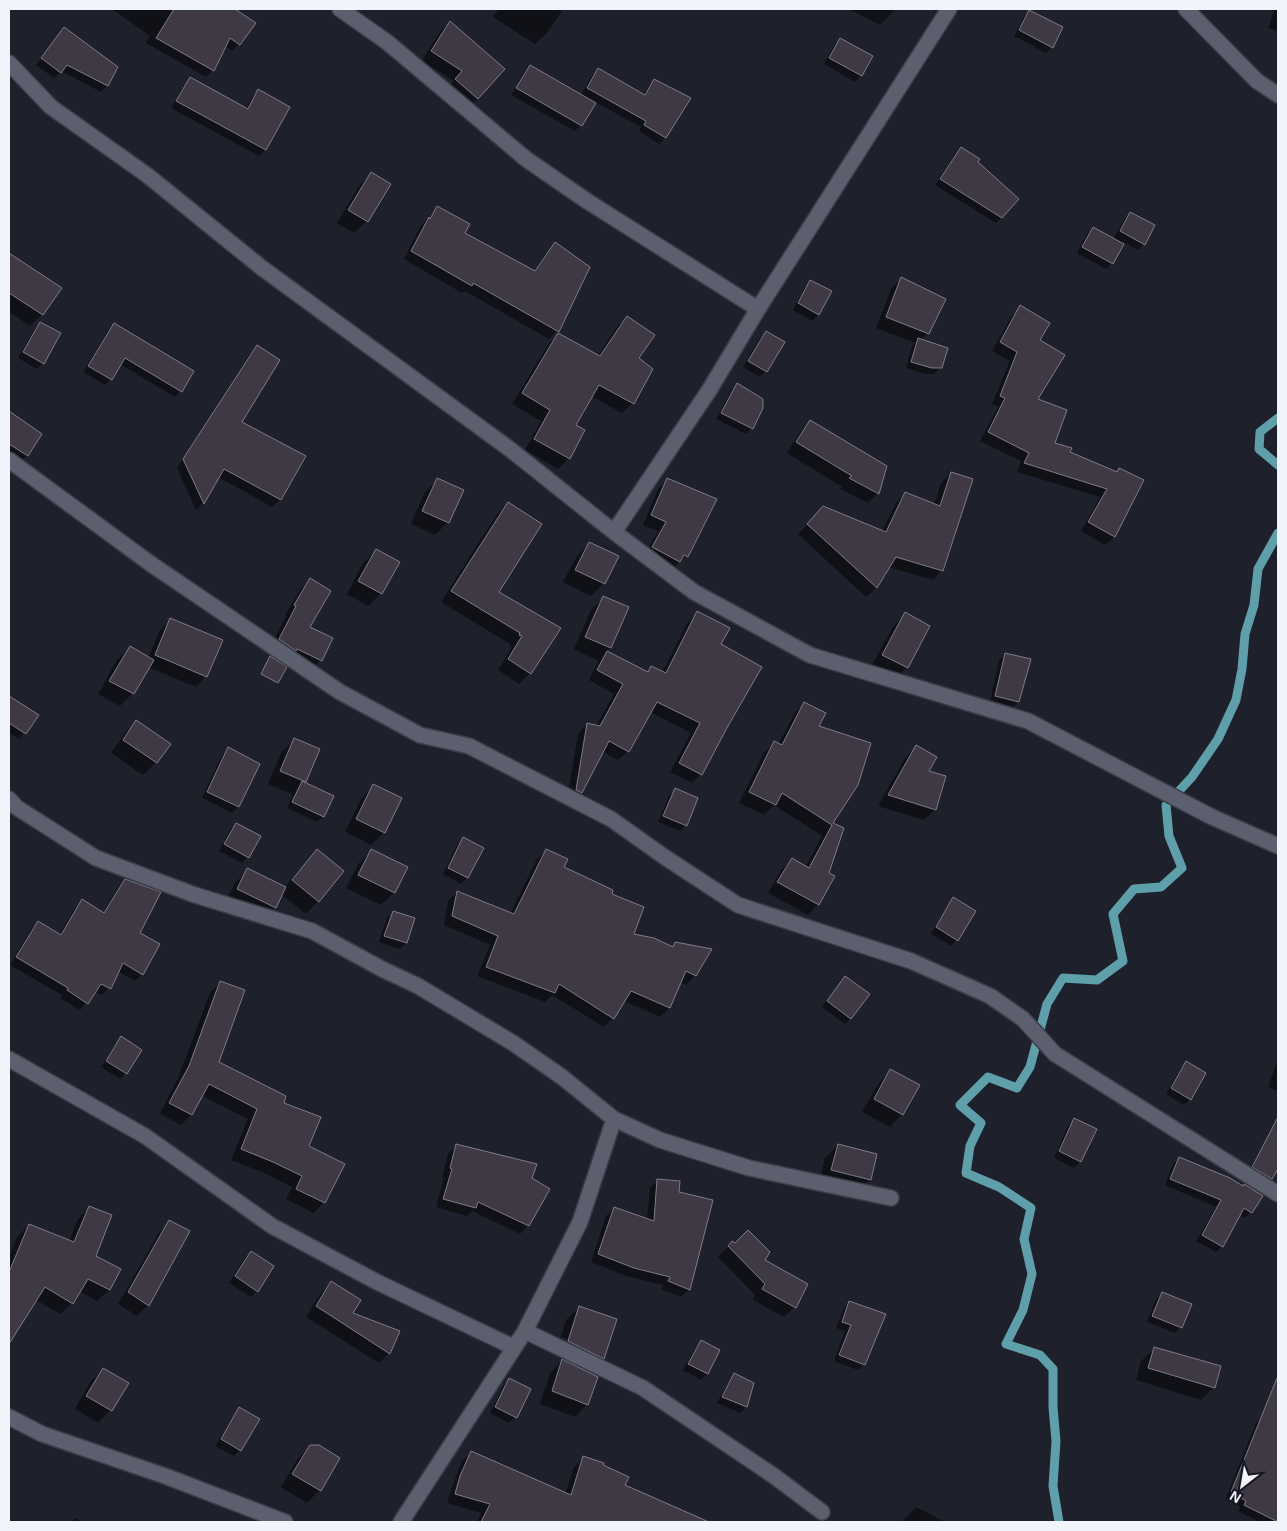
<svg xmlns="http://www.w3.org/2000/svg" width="1287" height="1531" viewBox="0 0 1287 1531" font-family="Helvetica,sans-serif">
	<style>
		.shadow { fill: #0007; fill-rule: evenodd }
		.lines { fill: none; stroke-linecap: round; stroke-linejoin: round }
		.stream { stroke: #5e9fa9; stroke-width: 9 }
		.building { fill: #3e3945; stroke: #817b89 }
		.minor-casing { stroke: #3b3d47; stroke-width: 18 }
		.minor { stroke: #5c5f6d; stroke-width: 15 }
	</style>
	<rect width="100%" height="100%" fill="#1e202c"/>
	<path class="shadow" d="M112 9H190L198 14 201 9H235L239 44 232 51 225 46 213 70 206 77 146 43 150 36Z
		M499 9H563L548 32 535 44 493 17Z
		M849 9H895L880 25Z
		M1275 9H1278V31L1268 28Z
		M1030 11 1052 47 1046 53 1014 36 1024 17Z
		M450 23 478 98 468 108 446 90 454 81 422 61 440 32Z
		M59 35 107 86 101 92 61 71 54 78 36 65Z
		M840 40 872 57 861 76 855 82 824 64 834 46Z
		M530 66 581 95 592 76 598 70 643 95 648 86 654 80 689 98 665 138 659 144 639 131 641 127 595 102 581 125 575 131 511 95 524 72Z
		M190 79 246 109 252 97 258 91 288 107 265 150 259 156 171 108 184 85Z
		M961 148 976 163 1002 217 996 223 935 185 955 154Z
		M371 174 367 221 354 233 337 223 359 186Z
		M437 208 463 234 534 271 547 252 555 244 589 267 557 331 549 339 465 291 462 293 404 259 420 227Z
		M1130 213 1144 244 1138 250 1124 242 1112 263 1106 269 1077 253 1087 234 1093 228 1113 239 1124 220Z
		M9 254 60 288 42 314 30 326 9 312Z
		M901 279 928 333 920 341 941 368 934 374H925L906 368 912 346 915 343 876 328 891 289Z
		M811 281 818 315 812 321 793 310 805 287Z
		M1021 307 1039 340 1037 400 1053 443 1069 453 1116 472 1119 469 1142 480 1114 537 1105 545 1081 531 1100 497 1017 472 1021 461 980 441 998 407 992 404 1010 361 992 351 1012 316Z
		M627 317 637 358 633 403 622 413 591 396 574 425 569 458 558 469 525 450 541 421 512 404 548 345 559 334 597 357 616 328Z
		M41 323 43 363 37 369 18 358 35 329Z
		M114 324 181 391 175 397 120 364 111 379 105 385 83 372 108 330Z
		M766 332 783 342 766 371 760 377 743 367 760 338Z
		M258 347 241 422 305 457 280 500 272 507 218 477 203 503 196 510 177 468 250 354Z
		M737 385 752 428 746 434 716 419 731 391Z
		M9 413 41 434 27 456 14 468 9 465Z
		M810 422 878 493 868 503 840 489 842 487 787 453 800 432Z
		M951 473 942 570 933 580 888 567 876 588 866 597 798 534 814 518 882 532 895 504 905 494 934 505 941 483Z
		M438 479 448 522 435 535 411 524 425 492Z
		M667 480 687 556 669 571 644 557 658 531 643 525 658 489Z
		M508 504 497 592 560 628 530 673 519 684 498 670 512 647 510 646V644L441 602 497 514Z
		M590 543 617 557 603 584 591 596 563 582 577 556Z
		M376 551 381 593 368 606 347 594 363 563Z
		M310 580 308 627 321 660 311 670 269 650 286 616 285 615 300 590Z
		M604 597 628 608 610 648 606 652 646 673 651 667 662 673 688 622 698 612 720 644 701 774 692 783 670 772 691 733 650 712 628 751 618 760 602 751 581 793 571 802 567 800 578 734 587 724 596 726 614 694 589 680 598 661 574 649 591 610Z
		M905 614 907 667 894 680 870 668 893 627Z
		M171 620 206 676 196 687 148 667 133 693 120 706 98 694 117 660 130 648 148 658 160 630Z
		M1005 654 1018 702 1012 708 990 702 999 660Z
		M13 700 37 715 19 739 9 733V704Z
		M804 704 817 727 832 824 842 828 818 904 808 915 768 893 781 870 792 860 805 868 822 836 774 805 764 815 739 803 764 753 774 743 778 745 794 714Z
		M137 722 169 744 156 762 143 775 111 753 124 734Z
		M294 740 318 750 303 783 323 816 317 822 287 808 293 795 268 784 281 753Z
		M916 747 927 772 935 810 924 820 878 806 905 758Z
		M228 749 238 807 232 813 202 798 222 755Z
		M373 786 400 799 384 832 371 845 345 832 361 799Z
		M675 790 686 825 680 831 658 822 669 796Z
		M236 824 248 857 242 863 219 851 230 830Z
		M463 839 467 878 461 884 443 874 457 845Z
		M546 850 562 868 610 895 632 935 672 948 676 944 710 950 695 976 686 985 680 982 669 1008 660 1017 624 1001 613 1018 604 1027 552 995 545 1002 477 976 490 945 444 925 448 901 457 892 510 914 537 859Z
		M317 851 318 901 306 914 281 894 275 907 262 920 226 902 235 883 248 870 284 888Z
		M371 851 406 868 394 893 381 905 346 888 359 863Z
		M125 880 138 933 142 974 135 981 117 971 109 988 102 995 95 992 80 1010 60 998 62 995 10 965 31 929 38 922 59 935 75 908 82 901 103 913 118 888Z
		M954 899 957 940 951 946 931 934 948 905Z
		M393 912 414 919 406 943 400 949 379 942 387 918Z
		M845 978 851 1018 845 1024 822 1007Z
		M220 982 218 1062 282 1103 308 1146 324 1202 314 1213 286 1199 292 1187 262 1172 231 1160 248 1119 201 1095 191 1115 181 1125 160 1114 178 1078 210 993Z
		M121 1038 126 1073 120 1079 101 1067 115 1044Z
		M1278 1059V1091L1268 1087Z
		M1186 1063 1190 1099 1184 1105 1166 1094 1180 1069Z
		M890 1071 918 1086 902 1115 890 1127 862 1112 878 1084Z
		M1074 1120 1080 1162 1074 1168 1054 1158 1068 1126Z
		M457 1145 531 1179 528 1225 520 1234 472 1211 467 1216 436 1207 444 1177H442L448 1154Z
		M838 1145 870 1179 857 1192 819 1183 825 1158Z
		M1264 1147 1278 1155V1166L1271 1179 1266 1185 1247 1173 1258 1154Z
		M1179 1158 1251 1212 1245 1218 1239 1214 1222 1246 1216 1252 1196 1241 1216 1207 1165 1185 1173 1164Z
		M657 1181 678 1193 689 1289 681 1297 661 1289 663 1285 626 1276 591 1262 606 1216 614 1208 647 1220 650 1188Z
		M90 1207 94 1257 119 1270 109 1290 97 1301 79 1291 72 1303 60 1314 36 1300 9 1340V1258L17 1237 29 1225 69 1241 78 1219Z
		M170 1222 148 1305 137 1316 118 1304 159 1233Z
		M732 1242 763 1260 795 1307 784 1317 753 1300 755 1295 718 1257Z
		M251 1252 257 1291 251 1297 229 1283 245 1258Z
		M331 1283 351 1314 389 1353 379 1363 306 1317 321 1293Z
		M1162 1293 1181 1327 1175 1333 1147 1322 1156 1299Z
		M850 1302 864 1364 858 1370 834 1361 845 1331 836 1328 844 1308Z
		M579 1308 603 1358 590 1371 556 1354 566 1320ZM563 1337 597 1354V1357L561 1340Z
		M701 1342 719 1351 707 1374 701 1380 683 1370 695 1348Z
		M1154 1349 1214 1387 1201 1400 1136 1380 1141 1361Z
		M562 1361 587 1404 575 1417 540 1404 550 1373Z
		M103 1370 111 1410 98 1423 75 1409 90 1382Z
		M735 1375 752 1383 746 1407 740 1413 717 1403 729 1381Z
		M510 1379 515 1417 509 1423 490 1413 504 1385Z
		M240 1409V1450L234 1456 215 1446 234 1415Z
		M1262 1417 1278 1423V1522H1260L1238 1511 1240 1507 1226 1498 1256 1423Z
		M310 1447 320 1490 307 1503 281 1487 297 1460Z
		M472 1452 565 1494 574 1467 583 1458 602 1466 624 1486 670 1506 700 1522H477L481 1513 447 1503 452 1487 462 1461Z
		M916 1507 945 1522H902Z
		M76 1518 83 1522H72Z"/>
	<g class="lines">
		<path class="stream" d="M1278 418 1260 432 1259 449 1278 465
			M1059 1522 1053 1486 1056 1441 1053 1407V1369L1040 1355 1006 1344 1023 1310 1032 1274 1024 1239 1031 1208 999 1187 966 1173 970 1146 981 1123 960 1105 988 1077 1017 1088 1030 1067 1047 1004 1063 978 1097 980 1123 961 1113 914 1134 889 1161 887 1182 868 1169 836 1166 805 1192 777 1218 739 1236 700 1242 669 1245 634 1254 605 1258 569 1278 533"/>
	</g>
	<path class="building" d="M174 9H235L256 23 240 45 230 38 214 71 156 38Z
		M1029 10 1063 27 1053 48 1019 30Z
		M450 21 505 69 478 99 455 79 462 71 431 51Z
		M64 27 118 67 108 86 67 65 61 73 41 58Z
		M840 38 873 56 862 76 829 58Z
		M530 65 596 103 582 126 516 88Z
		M598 68 645 95 654 79 691 98 666 138 644 125 646 121 587 88Z
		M190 77 248 109 258 89 290 107 266 150 176 101Z
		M961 147 980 159 978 162 1019 199 1002 218 940 179Z
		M371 172 391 184 368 222 348 210Z
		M437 206 470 224 465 233 535 271 555 242 590 267 559 332 473 283 472 286 411 251 429 217 430 219Z
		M1130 212 1155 225 1145 245 1120 231Z
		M1093 227 1124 244 1113 264 1082 247Z
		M9 253 62 288 43 315 9 293Z
		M901 277 946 299 929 334 886 317Z
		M810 280 832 291 819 315 798 303Z
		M1020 305 1050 323 1040 340 1065 355 1038 399 1067 410 1055 443 1072 448 1070 452 1117 472 1119 468 1144 480 1115 537 1088 522 1107 489 1024 463 1029 453 988 432 1005 398 1000 396 1017 352 1000 342Z
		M627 316 655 335 639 358 653 369 634 404 599 385 576 425 585 430 570 459 534 439 550 410 522 393 558 333 600 356Z
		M40 322 61 333 44 364 23 352Z
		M114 323 194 371 182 392 125 358 112 380 88 366Z
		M766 331 785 342 767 372 748 361Z
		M918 338 948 348 942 368H932L911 362Z
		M257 345 280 360 242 422 306 456 281 500 224 469 204 504 183 459Z
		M737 383 763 399V408L753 429 721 413Z
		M9 411 42 434 28 456 9 444Z
		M810 420 887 466 879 494 849 478 852 476 796 442Z
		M951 472 973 479 943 571 896 557 877 588 807 524 823 506 886 532 905 492 940 506Z
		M437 478 464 490 449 523 422 511Z
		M667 478 717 499 688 557 684 555 680 562 652 547 666 522 651 515Z
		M508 502 542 524 499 592 561 628 531 674 508 659 522 636 519 635 520 633 451 591Z
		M589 542 619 556 605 584 575 570Z
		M376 549 400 562 382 594 358 581Z
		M310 578 331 591 310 627 333 638 322 661 297 649 296 651 279 639 296 606 294 605Z
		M603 596 629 607 611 648 585 637Z
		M697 611 730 628 721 644 762 667 728 726 702 775 679 763 700 723 657 702 629 752 609 741 582 793 576 790 587 723 600 726 623 684 597 670 607 651 648 672 651 666 666 673Z
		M905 612 930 626 908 668 882 655Z
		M170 618 223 640 207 677 155 655Z
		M130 646 154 660 134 694 109 681Z
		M1005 653 1031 659 1019 702 995 696Z
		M270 656 287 667 278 683 261 674Z
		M9 696 39 715 26 734 9 723Z
		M804 702 826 713 819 726 871 743 858 785 833 823 844 828 829 873 835 876 819 905 777 882 792 858 809 868 832 825 782 793 776 805 749 792 774 741 782 745Z
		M136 720 171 744 157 763 123 740Z
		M294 738 320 749 306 782 280 771Z
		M916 745 937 757 929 771 946 776 936 810 888 795Z
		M228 747 260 764 239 807 207 792Z
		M302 781 334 796 324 817 292 802Z
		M373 784 402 798 385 833 356 819Z
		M675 788 698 798 687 826 663 816Z
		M236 823 261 836 249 858 224 844Z
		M463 837 484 848 468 878 448 868Z
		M317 849 344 871 319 902 292 880Z
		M371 849 408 867 395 893 358 875Z
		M546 849 568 859 564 867 613 890 612 894 644 907 634 934 654 938 673 947 675 942 712 949 696 976 686 971 670 1008 631 991 614 1019 559 984 555 993 486 967 498 936 452 916 457 891 514 914Z
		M247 868 286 887 276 908 237 889Z
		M125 879 161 892 140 933 160 944 143 975 123 963 111 989 101 984 88 1004 67 990 68 988 16 957 38 921 61 935 82 899 104 913Z
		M953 897 976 911 958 941 936 927Z
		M393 911 415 918 407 943 384 936Z
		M845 976 870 994 851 1019 827 1001Z
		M220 981 245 990 219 1062 286 1096 284 1103 321 1117 309 1146 345 1164 325 1203 296 1189 302 1176 273 1162 241 1149 257 1109 209 1084 192 1115 169 1103 189 1066Z
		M121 1036 142 1050 127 1074 106 1061Z
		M1186 1061 1206 1073 1191 1100 1171 1088Z
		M890 1069 920 1085 903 1115 874 1099Z
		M1278 1117V1169L1272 1179 1252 1167Z
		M1074 1118 1097 1129 1081 1162 1059 1151Z
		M456 1144 537 1164 532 1178 550 1189 529 1226 478 1202 476 1208 443 1199 452 1169 450 1168Z
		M838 1144 877 1154 871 1180 831 1170Z
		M1179 1157 1230 1178 1243 1186 1244 1184 1263 1196 1252 1213 1244 1208 1223 1247 1202 1235 1221 1200 1170 1179Z
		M657 1179 680 1181 679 1192 713 1200 690 1290 668 1281 670 1277 634 1268 598 1254 614 1207 654 1221Z
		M89 1206 112 1215 96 1256 121 1269 110 1290 88 1279 73 1304 45 1287 9 1344V1272L29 1224 74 1242Z
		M169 1220 190 1231 149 1306 128 1292Z
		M748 1230 770 1252 765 1260 808 1284 796 1308 762 1289 765 1284 728 1246 732 1241 735 1243Z
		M251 1251 274 1266 258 1292 235 1276Z
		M331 1281 361 1300 353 1313 400 1331 390 1354 316 1306Z
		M1162 1292 1192 1304 1182 1328 1152 1316Z
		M849 1301 886 1314 865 1365 839 1355 851 1325 842 1322Z
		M579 1306 617 1319 604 1359 568 1341Z
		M701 1340 720 1350 708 1374 688 1364Z
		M1154 1347 1221 1366 1215 1388 1148 1368Z
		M562 1359 598 1377 588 1405 552 1391Z
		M103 1368 129 1383 112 1411 86 1396Z
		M734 1373 754 1383 747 1407 722 1397Z
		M509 1378 531 1389 517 1418 495 1407Z
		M1277 1378H1278V1522L1244 1505 1246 1501 1231 1492Z
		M239 1407 260 1419 241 1451 221 1439Z
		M310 1445H319L340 1458 321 1491 292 1474Z
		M471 1451 571 1495 583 1456 604 1463 603 1465 629 1477 625 1485 709 1522H481L490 1504 455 1494 460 1476Z"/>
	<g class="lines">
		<defs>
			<path id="minor" d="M340 9 387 42 526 159 587 201 758 309
				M949 9 758 309 710 389 614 532 694 592 810 655 1028 721 1212 817 1278 846
				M1186 9 1257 81 1278 95
				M9 63 51 107 147 175 262 268 511 450 614 532
				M9 460 151 564 340 692 420 735 469 746 611 819 666 858 738 905 911 961 990 996 1023 1019 1055 1054 1278 1194
				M9 799 16 807 96 858 195 895 312 931 382 969 418 986 513 1043 562 1077 614 1119 660 1140 749 1168 891 1198
				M9 1059 145 1136 272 1226 377 1282 513 1347
				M525 1331 643 1388 774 1476 822 1512
				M9 1417 42 1434 165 1476 285 1522
				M401 1522 525 1331 580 1222 614 1119"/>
		</defs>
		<use href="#minor" class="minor-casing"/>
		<use href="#minor" class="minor"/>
	</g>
	<rect width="1287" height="1531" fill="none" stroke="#f2f4fc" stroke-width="20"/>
	<g transform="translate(1242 1486) rotate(211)" stroke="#151722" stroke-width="4" paint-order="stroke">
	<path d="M0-4L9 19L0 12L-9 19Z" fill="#f2f4fc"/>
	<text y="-8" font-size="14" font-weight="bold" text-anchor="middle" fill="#f2f4fc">N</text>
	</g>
</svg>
